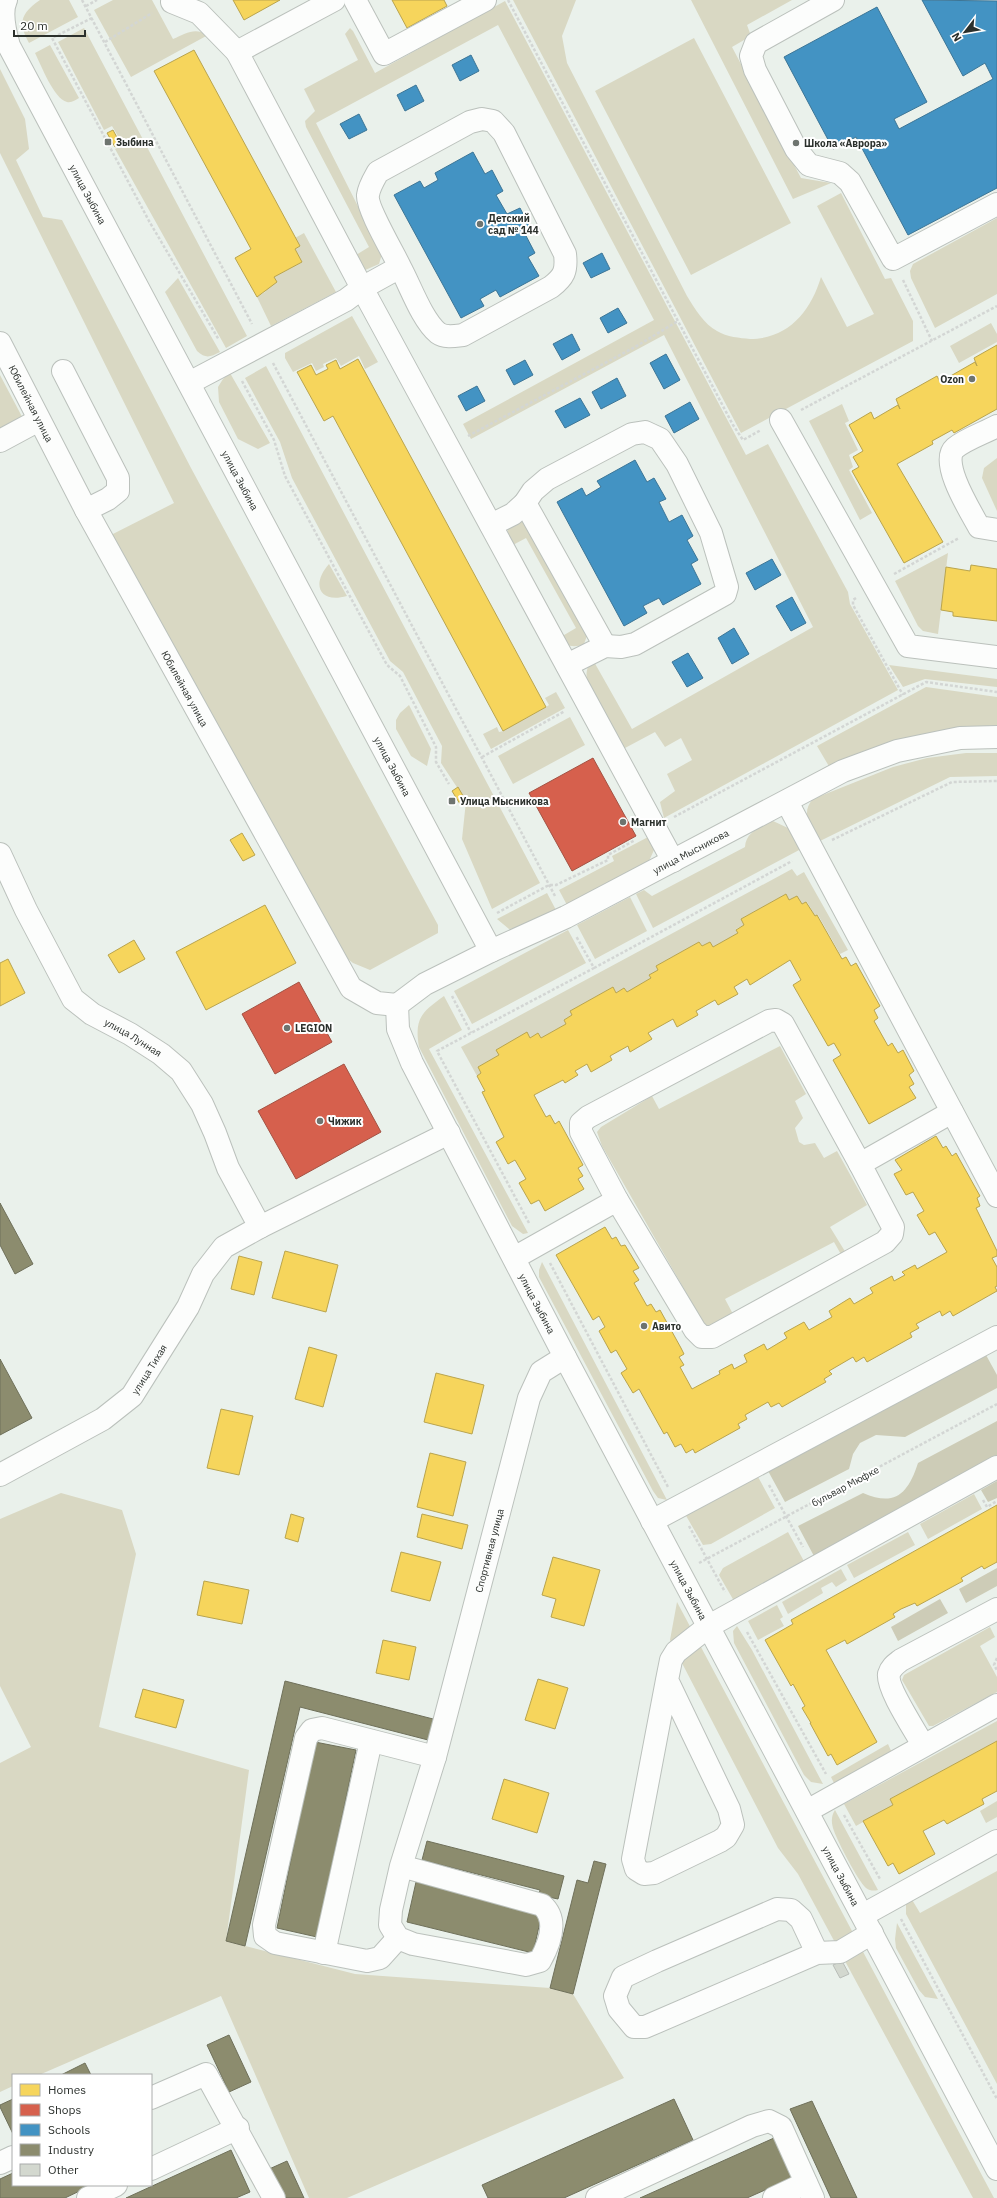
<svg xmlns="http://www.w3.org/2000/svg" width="997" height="2198" viewBox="0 0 997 2198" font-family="'IBM Plex Sans',sans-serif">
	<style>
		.green { fill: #d9d8c3 }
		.forest { fill: #cdccb7 }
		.homes { fill: #f6d55c; stroke: #b9a44e }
		.shops { fill: #d6604d; stroke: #a35243 }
		.schools { fill: #4393c3; stroke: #3c7596 }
		.industry { fill: #8c8c6e; stroke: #6f705a }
		.building { fill: #d3d8cf; stroke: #b9bdb8 }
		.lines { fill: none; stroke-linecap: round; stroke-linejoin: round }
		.minor-casing { stroke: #bbc1bc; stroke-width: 24 }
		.path { stroke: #d3d6d4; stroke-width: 2.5; stroke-dasharray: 3 2; stroke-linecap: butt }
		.minor { stroke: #fcfdfc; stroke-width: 22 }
		.poi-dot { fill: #6e746f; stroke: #fff; stroke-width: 1.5 }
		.labels { text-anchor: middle; stroke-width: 4; stroke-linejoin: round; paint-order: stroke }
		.poi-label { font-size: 10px; font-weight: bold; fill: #2b302c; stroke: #fff; text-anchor: start }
		.street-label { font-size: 10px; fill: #2b302c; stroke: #fff }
	</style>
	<rect width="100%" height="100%" fill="#eaf1eb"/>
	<path class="green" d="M40 0H69L78 17 29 43C18 23 20 14 40 0Z
		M113 0H152L173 39C186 33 195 27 208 35L131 77 94 10Z
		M513 0H576L562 36 567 63 687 296C695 309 704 324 717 331 727 337 740 338 750 339 788 339 811 311 821 277L847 327 874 314 817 206 841 193 885 279 891 278 913 321V341L741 433Z
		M691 0H792L747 25 751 36 732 47 801 178 831 183 793 199Z
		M505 1 746 455 768 444 848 592 850 604 898 690 664 818 660 802 675 791 667 774 692 760 681 738 665 747 655 732 625 748 619 744C608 725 572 678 593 660L632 729 813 627 664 335 471 439 463 424 654 320 498 25 316 123 382 254 379 264 363 271 356 255 369 247 306 127 305 121 315 111 304 89 358 60 345 34 350 28 353 31 375 73Z
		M84 28 247 336 226 348 115 149 123 145 112 126 104 130 58 42Z
		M694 38 791 223 691 275 595 91Z
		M50 45 79 98C75 100 72 103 67 102 54 99 41 65 35 53Z
		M0 69 25 119 29 149 16 160 43 217 62 220 191 468 438 925V933L370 970 353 963 340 953 109 536 174 503 0 153Z
		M997 218V294L935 328 911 278 910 271 913 264Z
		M304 233 336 292 271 326 257 297 265 292 274 277 302 262 295 249 300 246 295 238Z
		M178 278 220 352C210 357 206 359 197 351L165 292Z
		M352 316 378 362 365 369 359 356 341 366 336 358 323 364 324 367 316 371 312 363 293 372 285 358V353Z
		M991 323 997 334V342L959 363 950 346Z
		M266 366 540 883 492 909 462 839 466 801 441 763 442 746 403 672 390 661 292 478 280 442 245 378Z
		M230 373 270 443 258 449 238 439 219 402 218 387 223 379Z
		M0 375 28 428 0 445Z
		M842 404 849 421 845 423 858 450 849 455 853 467 849 470 872 513 860 520 809 421Z
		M997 458V511L982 478 984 468Z
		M521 520 528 522 588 633 584 644C575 648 565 647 559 638L576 628 526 538 511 546 507 535 508 529Z
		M948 553 938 634 923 631 918 626 895 581Z
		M329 564 347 596C319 604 311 584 329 564Z
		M889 665 997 679V687L925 679 903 687Z
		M926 687 997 697V725L939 731 830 768 817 746Z
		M556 692 565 708 491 749 483 734 497 727 499 732 503 731 546 707 549 705 545 698Z
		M409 705 431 749 427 766 411 756 396 729V720L400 713Z
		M570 717 585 745 513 784 498 756Z
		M966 753H997V776L950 777 818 842C811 826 800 813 813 799L893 767 927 758Z
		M773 821 788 828 801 849 653 928 636 894 644 890 652 896 745 847C746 831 760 828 773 821Z
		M650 836 654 850 649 861 567 905 559 890 614 861 612 856Z
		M792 869 797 876 804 872 848 950 840 954 818 915 815 916 807 902 802 904 797 896 789 900 786 894 741 919 744 925 736 929 738 933 713 947 710 942 702 946 699 942 656 966 658 970 649 975 651 978 627 992 624 988 616 993 613 987 570 1011 572 1015 564 1020 566 1024 541 1038 538 1033 530 1038 527 1033 499 1055 478 1067 481 1073 477 1076 461 1047Z
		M547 893 556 910 519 928 509 929 497 919Z
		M630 897 647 931 595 959 577 925Z
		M568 930 586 963 472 1024 454 991Z
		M444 996 462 1030 429 1049 528 1233 523 1234 512 1226 419 1047C414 1018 422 1012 444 996Z
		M780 1046 806 1094 795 1101 803 1118 795 1128 799 1142 804 1145 815 1143 824 1158 837 1151 867 1205 830 1227 846 1253 843 1258 834 1242 725 1299 734 1316 707 1329 602 1146 597 1132 601 1127 652 1096 659 1109Z
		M542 1262 667 1500 658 1498 653 1491 539 1277V1270Z
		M757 1475 775 1508 711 1544 703 1545 685 1514Z
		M61 1493 122 1510 136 1554 99 1727 249 1770 226 1941 355 1974 550 1988 573 1994 624 2078 347 2198H309L221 1996 39 2075H13V2086L0 2092V1763L31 1747 0 1686V1519Z
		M974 1494 982 1509 928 1539 920 1524Z
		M788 1532 805 1563 734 1601 719 1575 723 1568Z
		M908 1532 915 1545 854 1578 847 1565Z
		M841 1569 847 1580 836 1587 832 1582 821 1588 823 1593 788 1614 782 1602Z
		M677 1602 994 2198H973L798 1874 778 1848 670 1640Z
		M777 1605 783 1617 780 1619 784 1626 758 1640 748 1621Z
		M737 1626 752 1650 823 1784 811 1782 804 1775 734 1643 733 1631Z
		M990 1627 995 1637 980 1646 997 1677V1692L933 1726H929L905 1685 902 1680 904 1675Z
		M997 1721V1741L890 1799 893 1805 856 1826 844 1804Z
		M888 1744 892 1753 835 1785 831 1777Z
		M997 1801V1817L986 1823 980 1811Z
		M835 1810 878 1890C874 1891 870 1891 866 1888 858 1881 838 1842 834 1831 831 1823 831 1816 835 1810Z
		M997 1871V2084L906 1914V1903L911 1898 920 1913Z
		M897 1923 938 1999 925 1997 919 1990 896 1948 895 1939Z"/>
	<path class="forest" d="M986 1355 997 1375V1388L905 1437 876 1435 860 1443 853 1454 849 1469 785 1502 767 1469Z
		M997 1421V1458L815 1558 798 1526 863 1493C895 1507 908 1494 918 1463Z
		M997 1481V1498L988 1502 981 1490Z
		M997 1568V1586L966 1603 959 1589Z
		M940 1599 948 1613 898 1641 891 1627Z"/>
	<path class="homes" d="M233 0H280L244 20Z
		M392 0H444L447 6 407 28Z
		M194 50 300 246 295 249 302 262 274 277 277 282 257 297 235 258 251 249 154 71Z
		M113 130 120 143 115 147 107 133Z
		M997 345V409L954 433 952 430 932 441 933 444 897 464 943 542 904 563 852 471 859 467 853 457 863 451 849 425 871 412 874 419 898 405 900 409 896 399 937 376 940 382 975 362 977 366 974 358Z
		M358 359 546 707 503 731 333 416 324 421 297 372 311 365 316 375 328 369 326 365 336 360 340 369Z
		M971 565 997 569V621L953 616V612L941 610 946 567 970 571Z
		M458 787 466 801 460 804 452 791Z
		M242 833 255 855 243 861 230 840Z
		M786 894 789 900 797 896 802 904 806 902 815 916 817 915 842 959 846 957 851 966 856 963 880 1006 874 1010 878 1018 874 1021 888 1046 892 1043 898 1053 903 1050 914 1071 909 1075 914 1084 909 1087 916 1098 869 1124 833 1060 841 1055 834 1043 828 1046 793 985 801 980 790 960 750 985 747 979 734 987 738 994 718 1005 715 1000 696 1011 698 1015 677 1027 673 1019 648 1033 652 1039 630 1052 628 1046 610 1056 612 1060 591 1072 587 1064 575 1071 578 1075 565 1083 563 1080 534 1095 546 1117 550 1115 555 1124 559 1121 583 1165 578 1168 583 1176 578 1179 584 1189 545 1211 539 1200 531 1204 519 1183 526 1179 515 1160 508 1164 496 1142 504 1137 482 1092 485 1091 477 1076 481 1073 478 1067 499 1055 496 1050 527 1032 530 1038 538 1033 541 1038 566 1024 564 1020 572 1015 570 1011 613 987 616 993 624 988 627 992 651 978 649 975 658 970 656 966 699 942 702 946 710 942 713 947 738 933 736 930 744 925 741 919Z
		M265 905 296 963 206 1010 176 952Z
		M134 940 145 959 119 973 108 955Z
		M8 959 25 993 0 1006V963Z
		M936 1136 943 1148 946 1146 952 1156 956 1153 980 1196 977 1198 980 1206 976 1208 997 1251V1256L992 1258 997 1267V1286L995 1287 997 1291 953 1316 950 1311 942 1316 940 1311 916 1324 919 1328 910 1333 912 1337 867 1362 864 1357 856 1362 853 1357 829 1371 832 1374 824 1379 826 1382 782 1407 779 1403 771 1407 768 1402 745 1415 747 1419 738 1424 740 1428 695 1453 693 1449 686 1453 681 1444 675 1447 667 1432 664 1434 639 1389 633 1393 621 1373 627 1369 616 1350 611 1353 599 1331 605 1327 599 1316 593 1320 556 1255 605 1227 612 1239 616 1237 621 1246 625 1245 639 1268 633 1271 639 1280 634 1283 647 1306 651 1304 656 1312 660 1310 681 1348 684 1354 679 1357 684 1365 680 1367 692 1389 720 1374 719 1371 732 1364 734 1369 747 1362 744 1355 764 1344 767 1350 787 1338 784 1333 804 1322 809 1330 832 1317 829 1311 850 1298 854 1304 873 1293 870 1288 892 1276 894 1281 905 1275 902 1272 915 1265 917 1269 947 1252 935 1232 929 1235 917 1215 924 1211 913 1192 906 1195 894 1174 902 1170 895 1160Z
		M285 1251 338 1265 326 1312 272 1298Z
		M239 1256 262 1262 254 1295 231 1289Z
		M309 1347 337 1355 323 1407 295 1399Z
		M436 1373 484 1385 472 1434 424 1422Z
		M221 1409 253 1416 239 1475 207 1468Z
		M430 1453 466 1462 453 1516 417 1507Z
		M997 1505V1562L984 1569 982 1566 961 1578 963 1581 917 1606 915 1603 901 1609 893 1614 895 1617 847 1644 845 1640 826 1650 877 1742 837 1765 831 1754 828 1756 810 1723H811L802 1708 805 1706 793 1684 791 1686 765 1640 793 1624 791 1620Z
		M291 1514 304 1518 298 1542 285 1538Z
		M422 1514 468 1525 462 1549 417 1537Z
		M401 1552 441 1562 430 1601 391 1591Z
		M553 1557 600 1570 584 1626 551 1617 556 1599 542 1595Z
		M204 1581 249 1590 242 1624 197 1615Z
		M383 1640 416 1647 409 1680 376 1673Z
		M538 1679 568 1688 555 1729 525 1720Z
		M143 1689 184 1700 176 1728 135 1717Z
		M997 1741V1791L982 1799 984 1804 947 1824 944 1820 923 1831 935 1854 899 1874 893 1863 888 1866 863 1821 893 1805 890 1799Z
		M504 1779 549 1793 537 1833 492 1819Z"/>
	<path class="shops" d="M593 758 636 836 572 871 529 793Z
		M299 982 332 1042 275 1074 242 1014Z
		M344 1064 381 1132 296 1179 258 1111Z"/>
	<path class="schools" d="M922 0 997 1V188L908 235 856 137 833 149 784 57 877 7 927 102 894 119 899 129 993 79 985 63 963 76Z
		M471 55 479 71 460 81 452 65Z
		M416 85 424 101 405 111 397 95Z
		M359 114 367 130 349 139 340 124Z
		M473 152 485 174 492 170 503 191 496 195 507 214 520 208 531 229 524 232 535 253 528 257 539 276 500 297 496 290 480 299 484 306 461 318 394 195 420 181 424 188 438 180 435 173Z
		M602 253 610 269 591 278 583 263Z
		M618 308 627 323 608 333 600 318Z
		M572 334 580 350 562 360 553 344Z
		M666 354 680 380 664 389 650 363Z
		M525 360 533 375 514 385 506 370Z
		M617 378 626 396 601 409 592 392Z
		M477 386 485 401 466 411 458 396Z
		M580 398 590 415 565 428 555 411Z
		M690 402 699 419 674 433 665 416Z
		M635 460 647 482 654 478 666 499 659 502 669 522 682 515 693 536 687 540 698 560 691 564 701 584 663 605 659 598 643 606 647 613 624 626 557 502 582 488 586 496 601 487 597 481Z
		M772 559 781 575 755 590 746 573Z
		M792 597 806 623 791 631 776 606Z
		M734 628 749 654 732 664 718 638Z
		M688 653 703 678 687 687 672 662Z"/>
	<path class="industry" d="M0 1203 33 1264 15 1274 0 1245Z
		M0 1359 32 1418 0 1435Z
		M285 1681 437 1720 432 1741 300 1707 245 1946 226 1941Z
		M315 1742 356 1750 317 1937 277 1928Z
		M427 1841 564 1876 558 1899 539 1895 540 1890 422 1860Z
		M594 1861 606 1864 573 1994 550 1988 577 1880 588 1883Z
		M416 1882 542 1913 533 1953 407 1922Z
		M229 2035 251 2082 229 2092 207 2045Z
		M85 2063 91 2075H61Z
		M13 2099V2134L0 2107V2105Z
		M674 2099 693 2140 564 2198H488L482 2185Z
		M812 2101 857 2198H831L790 2109Z
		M774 2138 792 2178 747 2198H640Z
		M231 2150 250 2192 236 2198H126Z
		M287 2161 304 2198H280L267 2170Z
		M13 2173V2185H92L65 2198H0V2179Z"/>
	<path class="building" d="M842 1961 849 1974 840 1978 833 1965Z"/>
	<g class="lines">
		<defs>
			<g id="minor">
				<path id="s1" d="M6 0C0 13 5 32 9 46L491 951"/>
				<path d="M334 0 237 52 362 288 673 861"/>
				<path d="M355 0 384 54 485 0"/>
				<path d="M833 0 756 43 751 56 755 70 796 149 809 165 840 173 850 182 893 259 997 204"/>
				<path d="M172 2 199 13 237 52"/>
				<path id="s2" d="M0 343 86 510 351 988 377 1003 397 1005"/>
				<path d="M63 371 118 478V491L108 499 86 510"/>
				<path d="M189 383 346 300 362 288 400 267C410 285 422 320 438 333 445 338 455 336 463 335L551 287C564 277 567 271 565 254L504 133 493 121 482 119 470 122 378 172C374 179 369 187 368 195 366 207 394 254 400 267"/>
				<path d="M781 420 908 646 997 657"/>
				<path d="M997 426C984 433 966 439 955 448 939 462 971 512 979 527L997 530"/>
				<path d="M0 441 39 420"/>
				<path d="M525 503 605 646"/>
				<path d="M491 525 513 514 525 503 533 491 547 479 632 434 645 432 660 439 677 464 711 533 727 587 725 594 635 644 621 647 605 646 567 665"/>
				<path d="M787 802 997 1196"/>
				<path id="s3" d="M0 854 26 910 73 999 92 1014 130 1034 161 1054 181 1071 202 1104 215 1133 228 1168 260 1227"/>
				<path id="s4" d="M397 1005 398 1029 412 1063 565 1357 997 2169"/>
				<path id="s5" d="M397 1005 425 984 491 951 566 917 843 771 897 751 960 738 997 737"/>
				<path d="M617 1200 581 1132V1123L588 1117 769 1021 776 1020 783 1024 860 1164"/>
				<path d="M514 1258 617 1200 695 1330 702 1337H712L885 1242 892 1234 893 1227 860 1164 952 1112"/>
				<path id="s6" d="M0 1475 103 1419 132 1396 188 1307 203 1274 224 1247 260 1227 449 1133"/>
				<path d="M652 1521 997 1337"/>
				<path d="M667 1680 729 1809 733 1825 726 1837 720 1841 654 1873 644 1874 636 1869 633 1859 667 1680 671 1660 676 1652 709 1626 997 1467"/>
				<path d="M923 1745C916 1732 886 1687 889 1674 891 1667 896 1664 901 1660L997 1609"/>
				<path d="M807 1811 997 1705"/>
				<path id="s7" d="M401 1866 542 1905C559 1920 550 1943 540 1961L526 1965 413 1944 398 1938 390 1925 391 1910 401 1866 435 1757 529 1398 541 1372 565 1357"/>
				<path d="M863 1915 997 1841"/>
				<path d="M398 1938 380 1958 367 1961 275 1943 265 1936 264 1925 306 1738 312 1730 322 1728 435 1757"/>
				<path d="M324 1953 371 1741"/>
				<path d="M817 1953 801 1919 791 1910 777 1909 657 1961 623 1977 615 1996 619 2009 634 2027H645L817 1953 840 1952 872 1933"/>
				<path d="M151 2098 206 2074 274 2198"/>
				<path d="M0 2163 13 2157"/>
				<path d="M151 2169 238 2128"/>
				<path d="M88 2198 116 2185"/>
				<path d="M597 2198 752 2126 769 2121 781 2127 813 2198"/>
				<path d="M774 2198 806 2183"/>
			</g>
		</defs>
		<use href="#minor" class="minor-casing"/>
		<path class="path" d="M82 0 252 324
			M508 0 733 425 743 440 761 430
			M86 6 97 0
			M92 18 52 38 149 221 219 340
			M105 42 152 13
			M903 280 932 341
			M273 363 555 896
			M242 381 274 440 285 476 387 665 400 676 436 747V762L449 784
			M801 410 997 306
			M468 436 635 347 678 321
			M894 574 959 538
			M856 598 853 600V605L903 695
			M482 757 565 711
			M674 817 926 682 997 692
			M832 840 952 782 997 781
			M497 913 549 885H556L608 860V855L635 840
			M594 968 792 861
			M452 996 471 1033
			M529 1223 437 1051 594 968 576 936
			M550 1263 668 1487
			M769 1485 803 1547
			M983 1500 987 1507 997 1501
			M689 1526 725 1592
			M699 1563 997 1404
			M747 1632 826 1774
			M997 1658 994 1665 997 1670
			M844 1815 880 1879
			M901 1919 997 2099"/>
		<use href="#minor" class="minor"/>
	</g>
	<g class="poi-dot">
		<rect x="104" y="138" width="8" height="8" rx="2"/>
		<circle cx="796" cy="143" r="4"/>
		<circle cx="480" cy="224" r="4"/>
		<circle cx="972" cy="379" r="4"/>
		<rect x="448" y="797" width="8" height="8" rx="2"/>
		<circle cx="623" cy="822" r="4"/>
		<circle cx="287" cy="1028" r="4"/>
		<circle cx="320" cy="1121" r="4"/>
		<circle cx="644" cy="1326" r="4"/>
	</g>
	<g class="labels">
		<g class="poi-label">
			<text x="116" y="146">Зыбина</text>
			<text x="804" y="147">Школа «Аврора»</text>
			<text x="488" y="222">Детский<tspan x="488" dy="12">сад № 144</tspan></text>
			<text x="964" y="383" text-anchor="end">Ozon</text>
			<text x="460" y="805">Улица Мысникова</text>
			<text x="631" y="826">Магнит</text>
			<text x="295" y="1032">LEGION</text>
			<text x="328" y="1125">Чижик</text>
			<text x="652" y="1330">Авито</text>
		</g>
		<g class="street-label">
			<text dy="4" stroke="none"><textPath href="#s1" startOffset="215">улица Зыбина</textPath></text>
			<text dy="4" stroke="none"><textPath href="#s2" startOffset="68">Юбилейная улица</textPath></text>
			<text dy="4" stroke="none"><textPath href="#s1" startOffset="539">улица Зыбина</textPath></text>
			<text dy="4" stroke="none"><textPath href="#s2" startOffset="392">Юбилейная улица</textPath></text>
			<text dy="4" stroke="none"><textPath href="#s1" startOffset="863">улица Зыбина</textPath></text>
			<text dy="4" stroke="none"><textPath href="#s5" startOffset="332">улица Мысникова</textPath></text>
			<text dy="4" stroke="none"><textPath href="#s3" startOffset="234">улица Лунная</textPath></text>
			<text dy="4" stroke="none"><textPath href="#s4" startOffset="332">улица Зыбина</textPath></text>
			<text dy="4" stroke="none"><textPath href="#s6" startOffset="186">улица Тихая</textPath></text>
			<text transform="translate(845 1486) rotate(-28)" y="4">бульвар Мюфке</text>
			<text dy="4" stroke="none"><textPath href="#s7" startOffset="756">Спортивная улица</textPath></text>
			<text dy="4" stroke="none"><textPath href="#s4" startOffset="656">улица Зыбина</textPath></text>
			<text dy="4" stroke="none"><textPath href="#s4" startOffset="980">улица Зыбина</textPath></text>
		</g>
	</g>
	<rect x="12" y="2074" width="140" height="112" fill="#ffffff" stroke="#aaacab"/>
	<rect x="20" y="2084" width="20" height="12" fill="#f6d55c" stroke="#aaacab"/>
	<text x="48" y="2094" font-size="12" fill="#2b302c">Homes</text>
	<rect x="20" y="2104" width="20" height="12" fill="#d6604d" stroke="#aaacab"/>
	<text x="48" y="2114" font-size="12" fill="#2b302c">Shops</text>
	<rect x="20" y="2124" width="20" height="12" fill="#4393c3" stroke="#aaacab"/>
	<text x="48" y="2134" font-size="12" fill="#2b302c">Schools</text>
	<rect x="20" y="2144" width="20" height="12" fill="#8c8c6e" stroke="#aaacab"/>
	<text x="48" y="2154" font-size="12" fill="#2b302c">Industry</text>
	<rect x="20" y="2164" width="20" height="12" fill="#d3d8cf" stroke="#aaacab"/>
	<text x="48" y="2174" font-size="12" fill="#2b302c">Other</text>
	<g transform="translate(965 32) rotate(239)" stroke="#ffffff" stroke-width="3" paint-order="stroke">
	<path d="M0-3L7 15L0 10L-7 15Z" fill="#2b302c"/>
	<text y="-6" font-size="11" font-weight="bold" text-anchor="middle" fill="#2b302c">N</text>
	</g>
	<path d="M14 30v6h71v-6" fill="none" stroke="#2b302c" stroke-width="2"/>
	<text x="20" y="30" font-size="12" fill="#2b302c" stroke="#ffffff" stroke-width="3" paint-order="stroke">20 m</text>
</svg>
